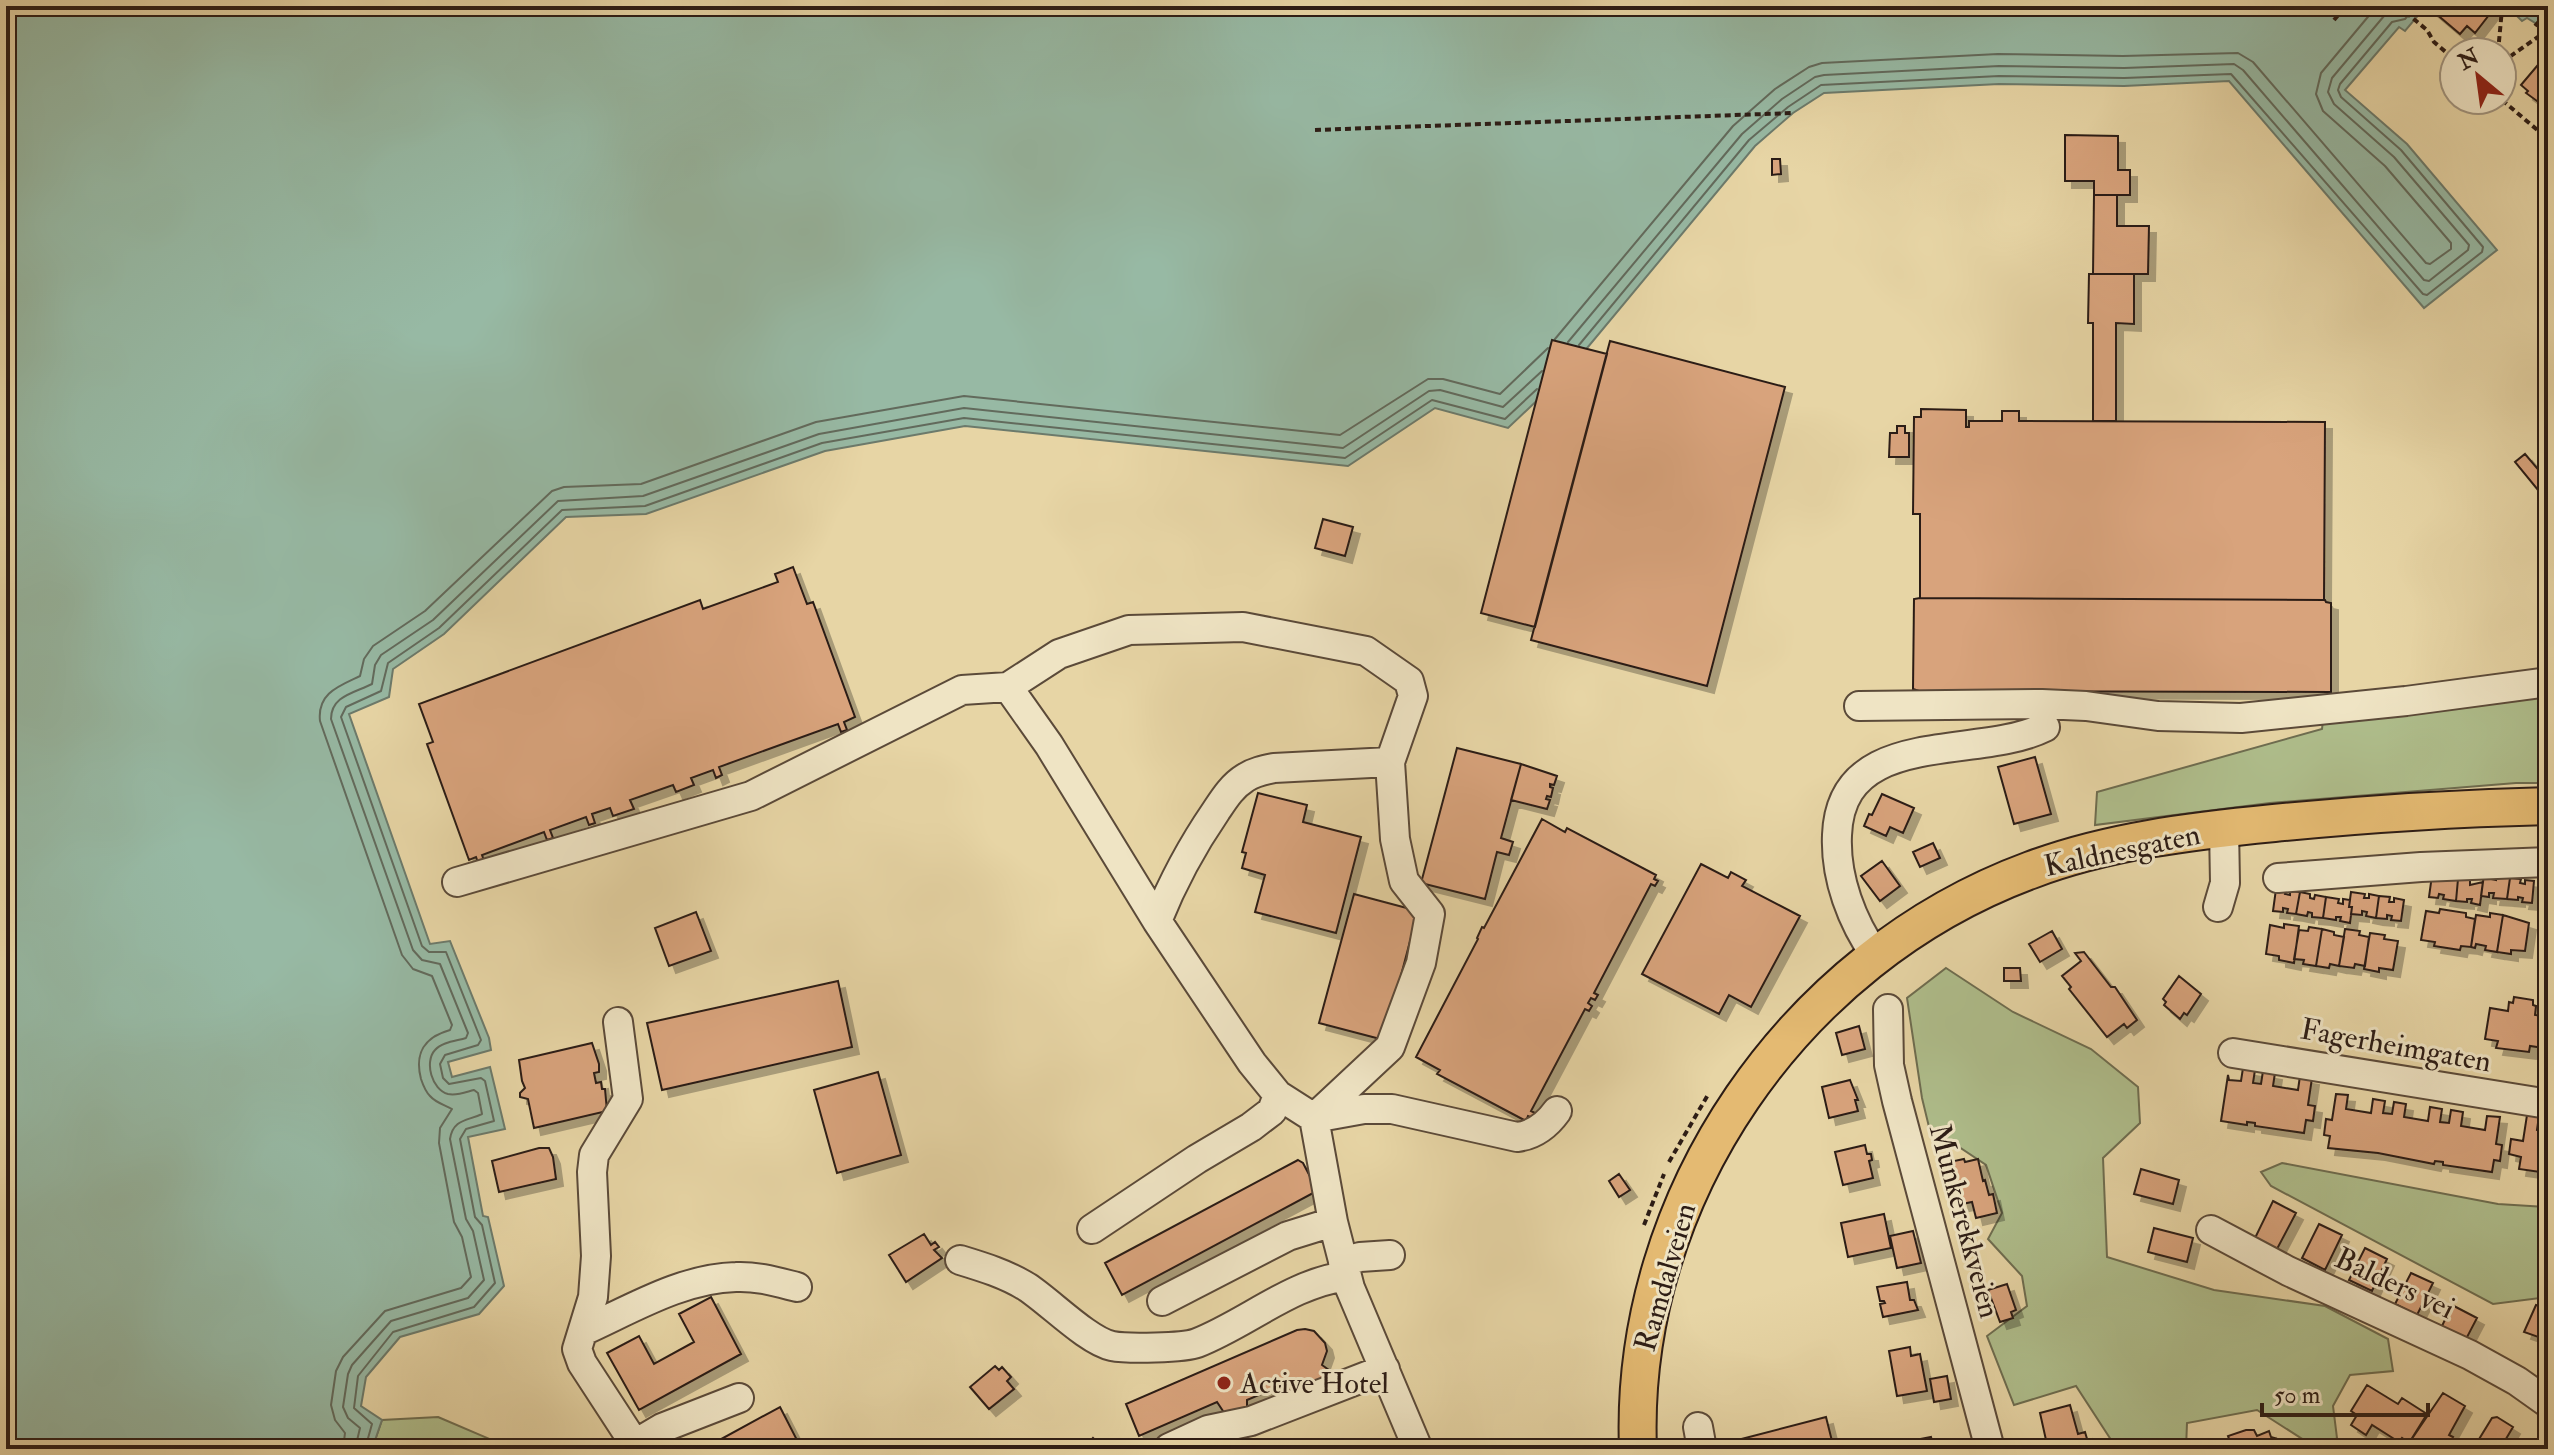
<svg xmlns="http://www.w3.org/2000/svg" width="2554" height="1455" viewBox="0 0 2554 1455" font-family="'IM FELL Double Pica',serif">
	<style>
		.green { fill: #afbe8c; stroke: #6e6d50; stroke-width: 2 }
		.water { fill: #97b9a4; stroke: #6c7a6b; stroke-width: 2 }
		.lines { fill: none; stroke-linecap: round; stroke-linejoin: round }
		.shore { stroke: #626a5c; stroke-width: 2 }
		.building { fill: #d8a37c; stroke: #2c1c15; stroke-width: 2; filter: url(#shadow) }
		.minor-casing { stroke: #5b4a39; stroke-width: 32 }
		.major-casing { stroke: #2c1c15; stroke-width: 40 }
		.path { stroke: #2c1c15; stroke-width: 4; stroke-dasharray: 6 4; stroke-linecap: butt }
		.minor { stroke: #efe4c4; stroke-width: 28 }
		.major { stroke: #e4ba72; stroke-width: 36 }
		.poi-dot { fill: #8f2418; stroke: #efe4c4; stroke-width: 3 }
		.labels { text-anchor: middle; stroke-width: 6; stroke-linejoin: round; paint-order: stroke }
		.street-label { font-size: 30px; fill: #2c1c15; stroke: #efe4c4 }
		.poi-label { font-size: 30px; fill: #2c1c15; stroke: #efe4c4; text-anchor: start }
	</style>
	<defs>
		<filter id="shadow"><feDropShadow dx="7" dy="7" stdDeviation="0" flood-color="#0004"/></filter>
	</defs>
	<rect width="100%" height="100%" fill="#e7d5a5"/>
	<filter id="stains"><feTurbulence type="fractalNoise" baseFrequency=".0025" numOctaves="4"/><feColorMatrix values="0 0 0 0 .2 0 0 0 0 .09 0 0 0 0 .02 0 0 0 .5 -.17"/></filter>
	<radialGradient id="worn" r=".72"><stop offset=".6" stop-color="#630" stop-opacity="0"/><stop offset="1" stop-color="#630" stop-opacity=".3"/></radialGradient>
	<path class="green" d="M2548 696V783H2516L2270 803 2095 825 2097 792 2322 729 2323 720Z
		M1946 968 2013 1012 2091 1049 2138 1087 2140 1123 2103 1158 2107 1257 2214 1290 2325 1306 2388 1339 2393 1371 2350 1375 2333 1406 2337 1438 2318 1449 2257 1410 2187 1423 2186 1449H2117L2076 1386 2014 1405 1987 1336 2027 1306 2022 1276 1988 1239 2002 1213 1986 1165 1929 1127 1922 1098 1907 998Z
		M2282 1163 2498 1204 2548 1207V1297L2493 1304 2271 1186 2261 1172Z
		M438 1417 513 1449H372L382 1420Z"/>
	<path class="water" d="M6 6H2426L2405 31 2399 27 2345 90 2407 144 2497 250 2424 308 2229 81 2124 86 1999 84 1824 93 1793 113 1755 146 1568 371 1508 428 1435 408 1348 466 965 426 825 451 646 514 566 517 444 634 393 669 389 697 349 714 430 944 450 941 489 1038 491 1050 448 1062 452 1077 490 1067 505 1129 468 1137 483 1216 488 1217 504 1286 479 1314 400 1337 366 1377 361 1406 382 1420 372 1449H6Z
		M2507 6H2548V25L2543 28 2527 18 2522 21Z"/>
	<g class="lines">
		<path class="shore" d="M1555 339 1733 126 1775 89 1809 67 1822 63 1998 54 2123 56 2238 53 2253 62 2426 263 2430 264 2451 249V243L2385 166 2323 111 2316 94 2321 73 2377 6
			M1568 342 1742 134 1782 99 1815 77 1824 75 1999 66 2124 68 2234 64 2243 70 2424 280 2429 281 2468 250 2469 245 2394 157 2334 104 2328 92 2332 78 2384 16 2403 6
			M1579 345 1749 140 1788 107 1821 85 1999 76 2124 78 2231 74 2423 294 2427 295 2482 252 2483 247 2401 150 2341 97 2338 90 2340 84 2392 22 2405 19 2416 6
			M343 1449 345 1433 335 1420 331 1405 336 1371 343 1357 385 1311 461 1288 471 1277 462 1237 454 1222 439 1143 440 1128 452 1109C445 1105 436 1103 430 1096 425 1091 423 1085 421 1079 414 1052 425 1037 450 1030L452 1025 432 976 413 969 402 955 320 721C317 693 339 686 360 676L364 659 373 646 425 611 552 491 564 487 641 484 816 422 964 396 1340 435 1428 379H1443L1500 394 1548 348
			M355 1449 360 1428 348 1418 343 1407 348 1374 352 1365 391 1321 468 1298 484 1280 473 1231 466 1219 450 1139C453 1119 467 1121 482 1114L478 1093 474 1090C466 1092 457 1096 448 1094 432 1090 424 1062 435 1050 442 1042 456 1041 466 1038L468 1033 440 964 422 960 413 950 331 719C331 696 354 693 372 684L375 665 381 655 433 620 558 501 643 496 819 434 964 408 1343 448 1429 391 1440 390 1503 407 1542 371
			M365 1449 372 1424 354 1408 358 1376 393 1332 474 1307 495 1283 482 1225 475 1217 460 1139 466 1129 494 1121 485 1081 481 1078 449 1084 443 1078 440 1064 445 1055 478 1045 481 1040 446 952H429L422 946 341 717 346 707 381 691 388 663 439 628 562 510 645 506 822 443 964 418 1345 458 1432 400 1505 419 1537 389"/>
	</g>
	<path class="building" d="M2496 6 2475 33 2467 26 2460 34 2428 7Z
		M2548 53V109L2526 93 2528 91 2521 85Z
		M2065 135 2118 136V170H2130V195H2094V181H2065Z
		M1772 159H1780L1781 174 1772 175Z
		M2094 195H2117V226H2149L2148 274H2093Z
		M2089 274H2134V324L2116 323V421H2093V323H2088Z
		M1552 340 1607 354 1535 627 1481 613Z
		M1610 341 1785 387 1707 686 1531 640Z
		M1921 409 1966 410V427H1969V421H2002V411H2019V421L2325 422 2324 600 1920 598V514H1913L1914 417H1921Z
		M1897 426H1905V433H1909V457H1889L1890 433H1897Z
		M2525 454 2548 481 2538 490 2515 462Z
		M1323 519 1353 527 1345 556 1315 548Z
		M793 567 807 604 813 602 855 717 844 722 847 730 841 732 838 724 719 767 722 775 716 778 713 770 691 778 694 785 676 792 673 785 630 800 634 809 613 816 610 808 592 814 595 823 589 825 586 817 550 830 553 838 547 840 544 832 482 855 485 863 479 865 476 857 469 860 427 744 433 742 419 704 700 600 703 609 778 582 775 574Z
		M1920 598 2325 600 2326 602 2331 603V692L1919 691 1913 689 1914 599Z
		M1457 748 1521 764 1501 838 1513 842 1509 855 1497 852 1485 899 1421 883Z
		M2035 757 2051 814 2014 824 1998 767Z
		M1521 764 1557 776 1554 785 1550 784V787L1553 788 1551 797 1547 796 1546 799 1550 800 1547 809 1511 800Z
		M1258 793 1307 805 1303 822 1361 837 1336 933 1255 912 1265 875 1242 868 1246 853 1242 852Z
		M1882 794 1914 808 1903 833 1890 827 1886 836 1864 826 1869 814 1872 815Z
		M1542 819 1565 832 1567 828 1656 875 1654 879 1658 881 1655 886 1651 884 1594 993 1598 995 1595 1000 1591 998 1588 1003 1592 1006 1589 1011 1585 1009 1531 1111 1535 1113 1533 1118 1528 1116 1526 1121 1437 1074 1440 1070 1416 1057 1478 939 1477 938 1482 927 1484 928Z
		M1933 843 1940 858 1920 867 1913 852Z
		M1882 861 1900 886 1880 901 1861 876Z
		M1701 864 1728 878 1731 872 1746 880 1742 886 1800 916 1751 1007 1729 995 1719 1014 1642 974Z
		M2484 874 2492 875 2491 879 2496 880V876L2510 878 2507 899 2493 898 2494 893H2489V897L2481 896Z
		M2432 875 2441 876V881H2446V877L2458 879 2456 901 2443 899 2444 895 2439 894 2438 898 2429 897Z
		M2510 878 2521 879 2520 883 2525 884V880L2534 881 2532 903 2522 902 2523 898 2518 897V900L2507 899Z
		M2458 879 2470 880V885L2483 882 2480 905 2471 903 2472 899H2467V902L2456 901Z
		M2276 889 2286 890 2285 894 2290 895V891L2300 892 2296 914 2287 913 2288 909 2283 908V912L2273 911Z
		M2300 892 2310 894V898L2314 899 2315 895 2326 897 2323 918 2312 917V913L2308 912 2307 916 2296 914Z
		M2351 892 2365 894 2364 898H2369V894L2379 896 2376 918 2366 916 2367 912 2362 911V915L2351 914 2352 907H2349Z
		M1354 894 1418 911 1384 1040 1319 1023Z
		M2379 896 2390 897 2389 902H2394V898L2404 900 2401 921 2391 920 2392 916 2387 915V919L2376 918Z
		M2326 897 2339 899 2338 903 2343 904V899L2350 900 2349 907H2352L2350 923 2340 921 2341 917H2336V920L2323 918Z
		M2440 909 2466 913V917L2475 919 2471 947 2461 946 2460 950 2434 946 2435 942 2421 940 2426 911 2439 913Z
		M696 912 711 951 669 966 655 928Z
		M2490 913 2503 915 2497 952 2485 950 2486 946 2476 944 2475 948 2471 947 2476 915 2490 917Z
		M2503 915 2529 923 2525 951 2511 950V954L2497 952Z
		M2284 924 2299 926 2294 963 2279 960V956L2266 954 2270 925 2284 928Z
		M2309 927 2322 929 2316 966 2303 964 2304 960 2294 959 2299 930 2308 931Z
		M2322 929 2334 932V935L2344 937 2339 966 2330 964 2329 968 2316 966Z
		M2345 929 2360 931 2359 935 2369 937 2365 966 2355 964 2354 968 2339 966Z
		M2052 931 2062 949 2040 962 2029 944Z
		M2370 933 2385 935 2384 939 2398 941 2393 970 2379 968V972L2364 969Z
		M2084 952 2111 987H2115L2137 1020 2127 1028 2124 1024 2107 1037 2069 989 2071 987 2062 976 2081 961 2075 953Z
		M2004 968H2020L2021 981H2004Z
		M2179 976 2201 994 2187 1015 2184 1013 2180 1019 2164 1005 2166 1002 2163 999Z
		M838 981 852 1047 662 1090 647 1023Z
		M2514 997 2533 1000V1005L2536 1006 2535 1015 2548 1017V1054H2543L2544 1048 2530 1046 2529 1052 2496 1048 2498 1041 2485 1039 2490 1008 2508 1011 2509 1002 2513 1003Z
		M1859 1026 1865 1049 1842 1055 1836 1033Z
		M592 1043 599 1064V1072L594 1073 596 1083 601 1082 602 1089H605L607 1111 534 1128 528 1099 520 1097V1093L525 1088 522 1081 519 1060Z
		M2243 1068 2255 1070 2253 1083 2261 1084 2263 1071 2275 1073 2273 1086 2298 1090 2300 1076 2312 1078 2308 1105 2315 1106 2313 1121 2306 1120 2304 1133 2255 1126V1123L2247 1122V1125L2221 1121 2228 1075 2229 1080 2241 1081Z
		M878 1072 901 1155 837 1173 814 1090Z
		M1850 1080 1858 1100H1855L1858 1111 1829 1118 1822 1087Z
		M2336 1094 2348 1095 2346 1109 2371 1113 2373 1099 2385 1101 2383 1113 2392 1114 2394 1102 2406 1104 2404 1117 2428 1121 2430 1107 2442 1109 2440 1122 2449 1123 2451 1110 2463 1112 2461 1126 2485 1130 2487 1116 2500 1117 2496 1144 2502 1145 2500 1161 2494 1160 2492 1172 2443 1165V1162L2435 1161 2434 1164 2378 1153 2328 1148 2330 1136 2324 1135 2326 1119 2332 1120Z
		M2527 1115 2539 1116 2537 1130 2548 1132V1173L2519 1169 2521 1157 2509 1154 2511 1139 2523 1141Z
		M1865 1145 1867 1154H1871L1872 1160 1869 1161 1873 1178 1843 1185 1835 1152Z
		M539 1148H549L553 1157 556 1179 499 1192 492 1161Z
		M1964 1159 1965 1162 1978 1159 1983 1181 1985 1180 1989 1195 1993 1194 1997 1213 1976 1218 1972 1202 1962 1204 1953 1164 1954 1161Z
		M1298 1160 1303 1163 1316 1188 1315 1192 1122 1295 1105 1263Z
		M2141 1169 2179 1180 2173 1204 2134 1194Z
		M1619 1174 1630 1190 1619 1197 1609 1181Z
		M2273 1201 2296 1213 2277 1249 2255 1238Z
		M1884 1214 1891 1248 1848 1257 1841 1223Z
		M2319 1224 2342 1235 2325 1270 2302 1258Z
		M2154 1228 2193 1238 2187 1262 2148 1252Z
		M1913 1231 1921 1263 1897 1268 1890 1236Z
		M924 1234 931 1245 935 1242 939 1247 934 1250 942 1258 906 1282 889 1255Z
		M2365 1248 2387 1259 2372 1291 2349 1280Z
		M2411 1273 2433 1283 2417 1315 2395 1304Z
		M1907 1282 1910 1300H1914L1918 1310 1883 1317 1880 1304 1885 1303 1884 1301H1880L1877 1287Z
		M2007 1284 2016 1310 2011 1312 2013 1318 2000 1322 1988 1290Z
		M711 1297 741 1354 639 1410 607 1353 639 1336 654 1364 694 1342 679 1314Z
		M2452 1305 2477 1318 2465 1341 2441 1328Z
		M2536 1305 2548 1308 2547 1340 2524 1332Z
		M1305 1329 1314 1331 1325 1343 1327 1351 1322 1365 1333 1373 1327 1380 1290 1397 1285 1384 1247 1400V1411L1227 1417 1217 1402 1139 1436 1126 1404 1297 1330Z
		M1910 1347 1911 1356 1920 1354 1927 1391 1897 1396 1889 1351Z
		M995 1366 999 1370 1002 1367 1011 1377 1007 1381 1014 1389 989 1409 970 1387Z
		M1947 1376 1951 1399 1934 1402 1930 1379Z
		M2367 1385 2398 1404 2402 1398 2427 1414 2409 1443 2402 1438 2399 1442 2372 1425 2366 1435 2351 1425 2357 1415 2351 1411Z
		M2443 1393 2465 1406 2449 1435 2453 1437 2446 1449H2405Z
		M2070 1405 2078 1434 2085 1432 2090 1449H2048L2040 1413Z
		M780 1407 798 1442 785 1449H703Z
		M1826 1417 1834 1449H1728L1726 1443Z
		M2497 1417 2513 1427 2500 1449H2473L2492 1418Z
		M2246 1430H2254L2257 1436 2269 1431 2271 1437 2281 1440 2284 1449H2233L2228 1436Z
		M1931 1437 1933 1445 1937 1444 1938 1449H1911L1910 1441Z
		M1093 1438 1105 1449H1083Z"/>
	<g class="lines">
		<defs>
			<path id="minor" d="M1008 687 1059 654 1129 630 1243 627 1366 651 1409 681 1413 696 1390 762 1395 839 1404 881 1430 914 1421 963 1390 1047 1314 1118 1364 1109H1392L1517 1137C1534 1135 1547 1125 1557 1111
				M1859 706 2042 704 2086 706 2158 716 2241 718 2406 701 2548 682
				M2278 878 2421 867 2548 862
				M457 882 751 796 962 690 1008 687 1049 745 1157 921 1252 1063 1278 1095 1314 1118 1333 1222 1350 1288 1418 1449
				M2218 907 2225 883 2224 828
				M1157 921C1173 881 1192 846 1216 811 1224 799 1232 786 1245 778 1254 772 1264 770 1274 768L1390 762
				M1876 956C1852 922 1835 878 1837 835 1841 726 1977 761 2045 727
				M1888 1009 1889 1065 1897 1101 1990 1449
				M618 1022 628 1099 594 1155 592 1172 596 1256 593 1297 577 1349 582 1363 638 1449
				M2233 1053 2548 1104
				M1092 1229 1197 1159 1251 1127 1272 1111 1278 1095
				M2211 1230 2288 1271 2470 1355 2517 1381 2548 1403
				M960 1260C983 1267 1006 1274 1027 1287 1050 1302 1088 1341 1112 1346 1127 1349 1184 1348 1197 1343 1248 1323 1291 1283 1347 1276
				M1343 1262 1360 1257 1390 1255
				M1162 1301 1288 1236 1333 1222
				M583 1331C630 1310 682 1278 736 1277 757 1276 777 1282 797 1287
				M1698 1427 1702 1449
				M635 1444 662 1428 739 1398
				M1169 1448 1208 1430 1251 1421 1385 1369"/>
			<path id="major" d="M1638 1449C1628 1197 1795 957 2031 870 2108 841 2192 831 2274 823 2365 814 2456 808 2548 806"/>
		</defs>
		<use href="#minor" class="minor-casing"/>
		<use href="#major" class="major-casing"/>
		<path class="path" d="M2398 6 2427 30 2434 42 2454 59
			M2334 20 2346 6
			M2535 26 2548 11
			M2498 52 2502 9
			M2502 62 2548 30
			M2502 100 2548 139
			M1315 130 1793 113
			M1669 1162 1709 1093
			M1644 1225 1664 1174"/>
		<use href="#minor" class="minor"/>
		<use href="#major" class="major"/>
	</g>
	<circle class="poi-dot" cx="1224" cy="1383" r="8"/>
	<g class="labels">
		<g class="street-label">
			<text transform="translate(2122 850) rotate(-12)" y="10">Kaldnesgaten</text>
			<text transform="translate(2396 1045) rotate(10)" y="10">Fagerheimgaten</text>
			<text transform="translate(1965 1221) rotate(75)" y="10">Munkerekkveien</text>
			<text transform="translate(1665 1277) rotate(-74)" y="10">Ramdalveien</text>
			<text transform="translate(2395 1283) rotate(25)" y="10">Balders vei</text>
		</g>
		<g class="poi-label">
			<text x="1240" y="1393">Active Hotel</text>
		</g>
	</g>
	<rect width="2554" height="1455" fill="none" stroke="#e7d5a5" stroke-width="32"/>
	<rect x="8" y="8" width="2538" height="1439" fill="none" stroke="#2c1c15" stroke-width="4"/>
	<rect x="16" y="16" width="2522" height="1423" fill="none" stroke="#2c1c15" stroke-width="2"/>
	<g transform="translate(2478 76) rotate(331)"><circle r="38" fill="#efe4c4" stroke="#a1947e" stroke-width="2"/>
	<path d="M0-6L14 30L0 20L-14 30Z" fill="#8f2418"/>
	<text y="-12" font-size="22" font-weight="bold" text-anchor="middle" fill="#2c1c15">N</text>
	</g>
	<path d="M2262 1403v12h166v-12" fill="none" stroke="#2c1c15" stroke-width="4"/>
	<text x="2274" y="1403" font-size="24" fill="#2c1c15" stroke="#efe4c4" stroke-width="6" paint-order="stroke">50 m</text>
	<rect width="100%" height="100%" filter="url(#stains)"/>
	<rect width="100%" height="100%" fill="url(#worn)"/>
</svg>
